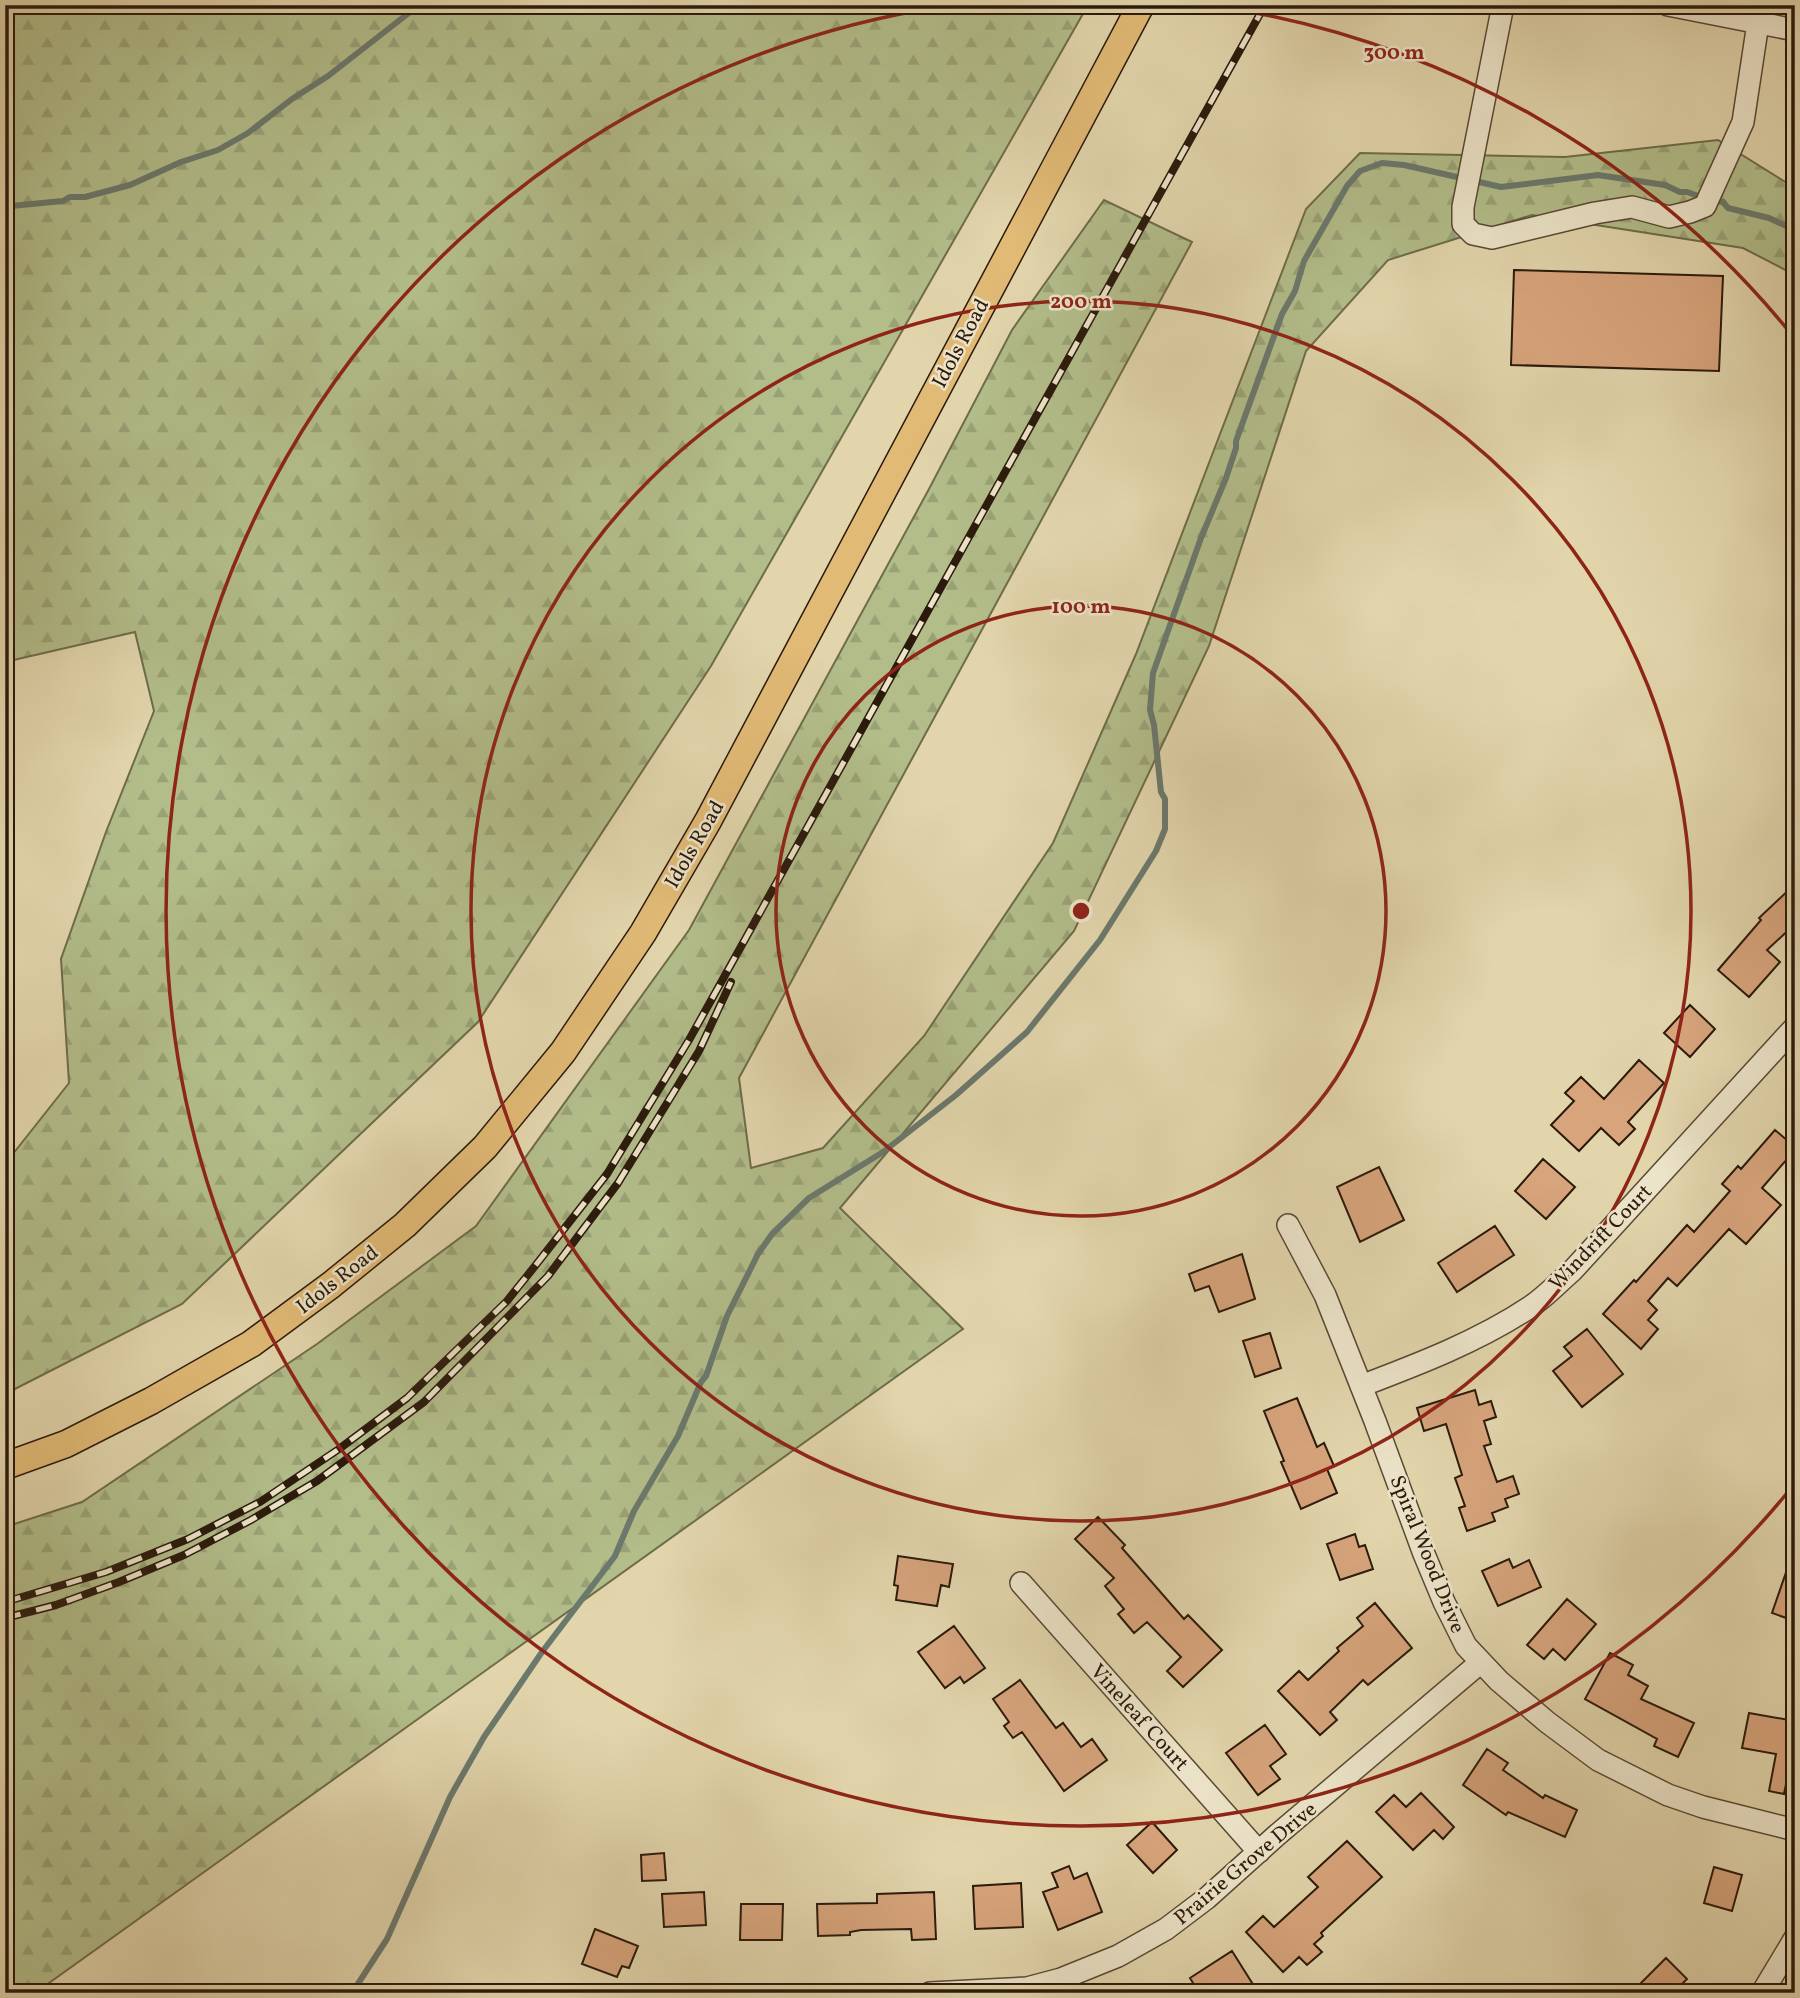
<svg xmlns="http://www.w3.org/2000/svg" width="1800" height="1998" viewBox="0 0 1800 1998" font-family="Vollkorn,serif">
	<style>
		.forest { fill: url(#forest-firs); stroke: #6e6c4b; stroke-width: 2 }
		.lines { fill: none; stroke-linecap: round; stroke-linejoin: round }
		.stream { stroke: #6b796d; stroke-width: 6 }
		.building { fill: #d7a47c; stroke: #2b1a0c; stroke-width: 2 }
		.minor-casing { stroke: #594934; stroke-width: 24 }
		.major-casing { stroke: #2b1a0c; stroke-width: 29 }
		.minor { stroke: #ece4c9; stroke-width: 21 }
		.major { stroke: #e1ba76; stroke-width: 26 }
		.rail-casing { stroke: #2b1a0c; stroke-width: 8 }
		.rail { stroke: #ece4c9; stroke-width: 5; stroke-dasharray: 16; stroke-linecap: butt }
		.ring { fill: none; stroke: #8f2418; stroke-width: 3.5 }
		.labels { text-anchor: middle; stroke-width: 5; stroke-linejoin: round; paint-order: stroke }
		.street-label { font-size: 21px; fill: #2b1a0c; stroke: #ece4c9 }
		.centre { fill: #8f2418; stroke: #ece4c9; stroke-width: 3.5 }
		.ring-label { font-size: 21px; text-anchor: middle; font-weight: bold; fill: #8f2418; stroke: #ece4c9; stroke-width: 5; stroke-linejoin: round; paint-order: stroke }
	</style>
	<defs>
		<pattern id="forest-firs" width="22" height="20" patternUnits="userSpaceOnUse" patternTransform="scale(1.75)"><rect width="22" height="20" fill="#b2bd8a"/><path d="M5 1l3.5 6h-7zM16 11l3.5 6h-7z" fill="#99a276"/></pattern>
	</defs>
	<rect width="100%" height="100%" fill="#e2d5ac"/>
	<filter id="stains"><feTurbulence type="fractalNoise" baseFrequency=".00286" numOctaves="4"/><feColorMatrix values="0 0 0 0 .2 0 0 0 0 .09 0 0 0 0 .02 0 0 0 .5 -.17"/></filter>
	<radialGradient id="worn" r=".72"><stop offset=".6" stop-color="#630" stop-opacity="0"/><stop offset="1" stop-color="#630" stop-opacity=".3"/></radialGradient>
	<path class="forest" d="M5 5H1088L711 666 478 1022 182 1304 5 1394V1164L69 1083 61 959 106 832 154 711 135 632 5 662Z
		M1718 140 1795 188V275L1743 248 1532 215 1388 260 1306 351 1209 646 1074 931 840 1208 963 1329 35 1993H5V1527L82 1502 317 1344 476 1226 689 930 929 489 1012 330 1104 200 1192 242 739 1078 751 1168 823 1148 924 1036 1053 843 1136 654 1306 209 1360 153 1565 157Z"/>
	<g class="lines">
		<path class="stream" d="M5 203 11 206 63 201 70 197H85L130 185 181 162 218 150 248 133 292 99 328 76 419 5
			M352 1993 387 1939 450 1797 484 1737 542 1652 615 1556 634 1511 678 1436 701 1382 706 1376 727 1316 758 1254 772 1234 809 1198 883 1152 956 1095 1027 1032 1100 940 1156 851 1165 829V799L1161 792 1154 725 1150 710 1153 673 1201 538 1226 478 1236 448V441L1282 314 1295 291 1304 261 1347 186 1360 171 1382 163 1404 165 1501 187 1598 175 1665 185 1680 192H1687L1710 200 1723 202 1728 208 1769 218 1795 230"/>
	</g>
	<path class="building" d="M1514 270 1723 276 1719 371 1511 365Z
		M1795 884V924L1767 950 1780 962 1749 997 1718 970 1761 920 1759 918Z
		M1690 1005 1715 1029 1690 1057 1664 1033Z
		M1639 1060 1664 1083 1628 1122 1635 1129 1619 1145 1601 1128 1579 1151 1551 1125 1574 1101 1565 1093 1581 1077 1604 1099Z
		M1775 1130 1795 1147V1150L1762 1188 1781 1205 1746 1244 1729 1229 1677 1286 1668 1278 1648 1301 1657 1310 1648 1320 1658 1329 1641 1349 1603 1314 1634 1280 1636 1282 1687 1225 1694 1232 1730 1191 1722 1184 1738 1166 1741 1169Z
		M1543 1159 1575 1187 1546 1219 1515 1191Z
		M1379 1167 1404 1220 1360 1242 1337 1187Z
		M1495 1226 1514 1255 1457 1292 1438 1263Z
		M1242 1254 1255 1299 1219 1312 1209 1286 1195 1291 1189 1274Z
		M1587 1329 1623 1374 1582 1407 1553 1371 1572 1356 1564 1347Z
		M1270 1333 1281 1368 1255 1377 1243 1341Z
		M1475 1390 1479 1405 1491 1401 1496 1417 1484 1421 1491 1444 1484 1446 1497 1482 1513 1476 1519 1494 1505 1499 1508 1507 1492 1513 1495 1521 1467 1531 1459 1508 1465 1506 1455 1478 1462 1475 1446 1424 1424 1431 1417 1408Z
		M1297 1398 1317 1447 1324 1443 1334 1466 1327 1469 1337 1493 1301 1509 1281 1462 1284 1461 1264 1411Z
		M1098 1517 1125 1545 1122 1548 1184 1619 1188 1615 1222 1650 1183 1687 1167 1671 1181 1657 1147 1622 1134 1633 1118 1614 1124 1609 1105 1586 1114 1578 1075 1539Z
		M1355 1534 1359 1547 1365 1545 1373 1569 1340 1580 1327 1544Z
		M1792 1555H1795V1621L1772 1613Z
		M898 1556 953 1564 949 1587 941 1585 937 1606 896 1600 898 1586 894 1585Z
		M1509 1559 1513 1568 1529 1560 1541 1587 1498 1606 1482 1571Z
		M1567 1599 1596 1624 1565 1660 1553 1649 1544 1659 1527 1645Z
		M1375 1603 1412 1648 1368 1685 1363 1680 1330 1712 1337 1720 1320 1735 1278 1691 1299 1671 1308 1680 1339 1651 1337 1648 1363 1626 1357 1618Z
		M954 1626 985 1668 964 1683 960 1677 945 1688 918 1652Z
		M1610 1653 1633 1665 1628 1675 1648 1686 1641 1699 1694 1723 1678 1757 1654 1746 1657 1739 1585 1699Z
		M1020 1680 1056 1728 1063 1723 1081 1747 1092 1739 1107 1760 1064 1791 1022 1732 1013 1738 1004 1726 1009 1722 993 1699Z
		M1749 1713 1795 1721V1740L1784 1794 1769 1791 1776 1754 1742 1748Z
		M1265 1725 1286 1754 1270 1766 1280 1779 1258 1795 1226 1753Z
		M1487 1749 1508 1763 1503 1770 1543 1798 1545 1795 1577 1810 1565 1837 1508 1812 1506 1815 1463 1785Z
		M1421 1793 1454 1827 1443 1839 1434 1830 1413 1850 1376 1812 1394 1795 1406 1807Z
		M1152 1822 1177 1850 1153 1873 1127 1845Z
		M1347 1841 1382 1877 1321 1933 1323 1936 1314 1944 1322 1952 1307 1965 1299 1957 1283 1972 1246 1932 1263 1916 1274 1927 1318 1887 1308 1877Z
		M664 1853 666 1880 642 1881 641 1855Z
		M1069 1866 1074 1879 1087 1873 1102 1912 1058 1930 1043 1892 1058 1887 1052 1873Z
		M1714 1867 1742 1875 1732 1911 1704 1903Z
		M1021 1883 1023 1927 975 1929 973 1886Z
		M704 1892 706 1925 664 1927 662 1894Z
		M934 1892 936 1939 912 1940 911 1929 861 1930 850 1932V1935L818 1936 817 1904 877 1903V1894Z
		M741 1904H783L782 1940H740Z
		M595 1929 638 1946 629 1968 622 1966 617 1977 582 1964Z
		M1232 1951 1254 1986 1244 1993H1199L1190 1978Z
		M1666 1958 1687 1979 1673 1993H1631Z"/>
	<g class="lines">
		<defs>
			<path id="minor" d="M1503 5 1463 207V224L1473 234 1492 238 1595 213 1632 207 1669 217 1690 212 1705 206 1743 122 1758 23
				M1668 5 1795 30
				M1288 1225 1325 1295 1375 1421 1424 1554 1444 1602 1466 1646 1499 1681 1547 1722 1598 1760 1668 1795 1703 1807 1795 1830
				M1361 1386C1419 1364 1479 1341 1530 1307 1545 1297 1558 1283 1572 1271L1795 1027
				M1021 1583 1259 1852
				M930 1993 1027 1988 1061 1979 1118 1956 1166 1929 1207 1898 1277 1835 1481 1662
				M1762 1993 1795 1938"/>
			<path id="major" d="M5 1466 66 1444 151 1401 251 1344 331 1285 405 1225 485 1147 563 1052 643 933 708 821 1141 5"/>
		</defs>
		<use href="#minor" class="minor-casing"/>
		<use href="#major" class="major-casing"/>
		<use href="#minor" class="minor"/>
		<use href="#major" class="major"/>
		<defs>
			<path id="rail" d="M5 1602 106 1572 188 1539 260 1502 339 1449 407 1398 507 1301 535 1266 607 1174 689 1040 1265 5
				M5 1618 56 1605 119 1582 184 1555 251 1520 317 1481 424 1402 548 1276 618 1183 699 1051 731 982"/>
		</defs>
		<use href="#rail" class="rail-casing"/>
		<use href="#rail" class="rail"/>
	</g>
	<g class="ring">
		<circle cx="1081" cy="911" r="305"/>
		<circle cx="1081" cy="911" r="610"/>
		<path d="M1792 1487A915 915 0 1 1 946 6M1216 6A915 915 0 0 1 1792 335"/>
	</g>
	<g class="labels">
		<g class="street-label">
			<text transform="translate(960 343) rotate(-62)" y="7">Idols Road</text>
			<text transform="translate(694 844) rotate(-60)" y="7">Idols Road</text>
			<text transform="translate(1600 1237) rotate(-46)" y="7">Windrift Court</text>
			<text transform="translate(337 1279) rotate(-38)" y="7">Idols Road</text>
			<text transform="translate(1428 1554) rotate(68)" y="7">Spiral Wood Drive</text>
			<text transform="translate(1140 1717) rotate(48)" y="7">Vineleaf Court</text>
			<text transform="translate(1245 1863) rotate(-40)" y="7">Prairie Grove Drive</text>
		</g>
	</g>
	<circle cx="1081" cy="911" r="10" class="centre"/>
	<g class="ring-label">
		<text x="1394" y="59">300 m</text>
		<text x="1081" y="308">200 m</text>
		<text x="1081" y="613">100 m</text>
	</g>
	<rect width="1800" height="1998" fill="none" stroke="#e2d5ac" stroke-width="28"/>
	<rect x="7" y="7" width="1786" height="1984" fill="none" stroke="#2b1a0c" stroke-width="3.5"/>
	<rect x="14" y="14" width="1772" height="1970" fill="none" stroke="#2b1a0c" stroke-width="2"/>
	<rect width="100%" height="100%" filter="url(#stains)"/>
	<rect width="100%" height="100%" fill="url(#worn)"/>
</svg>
